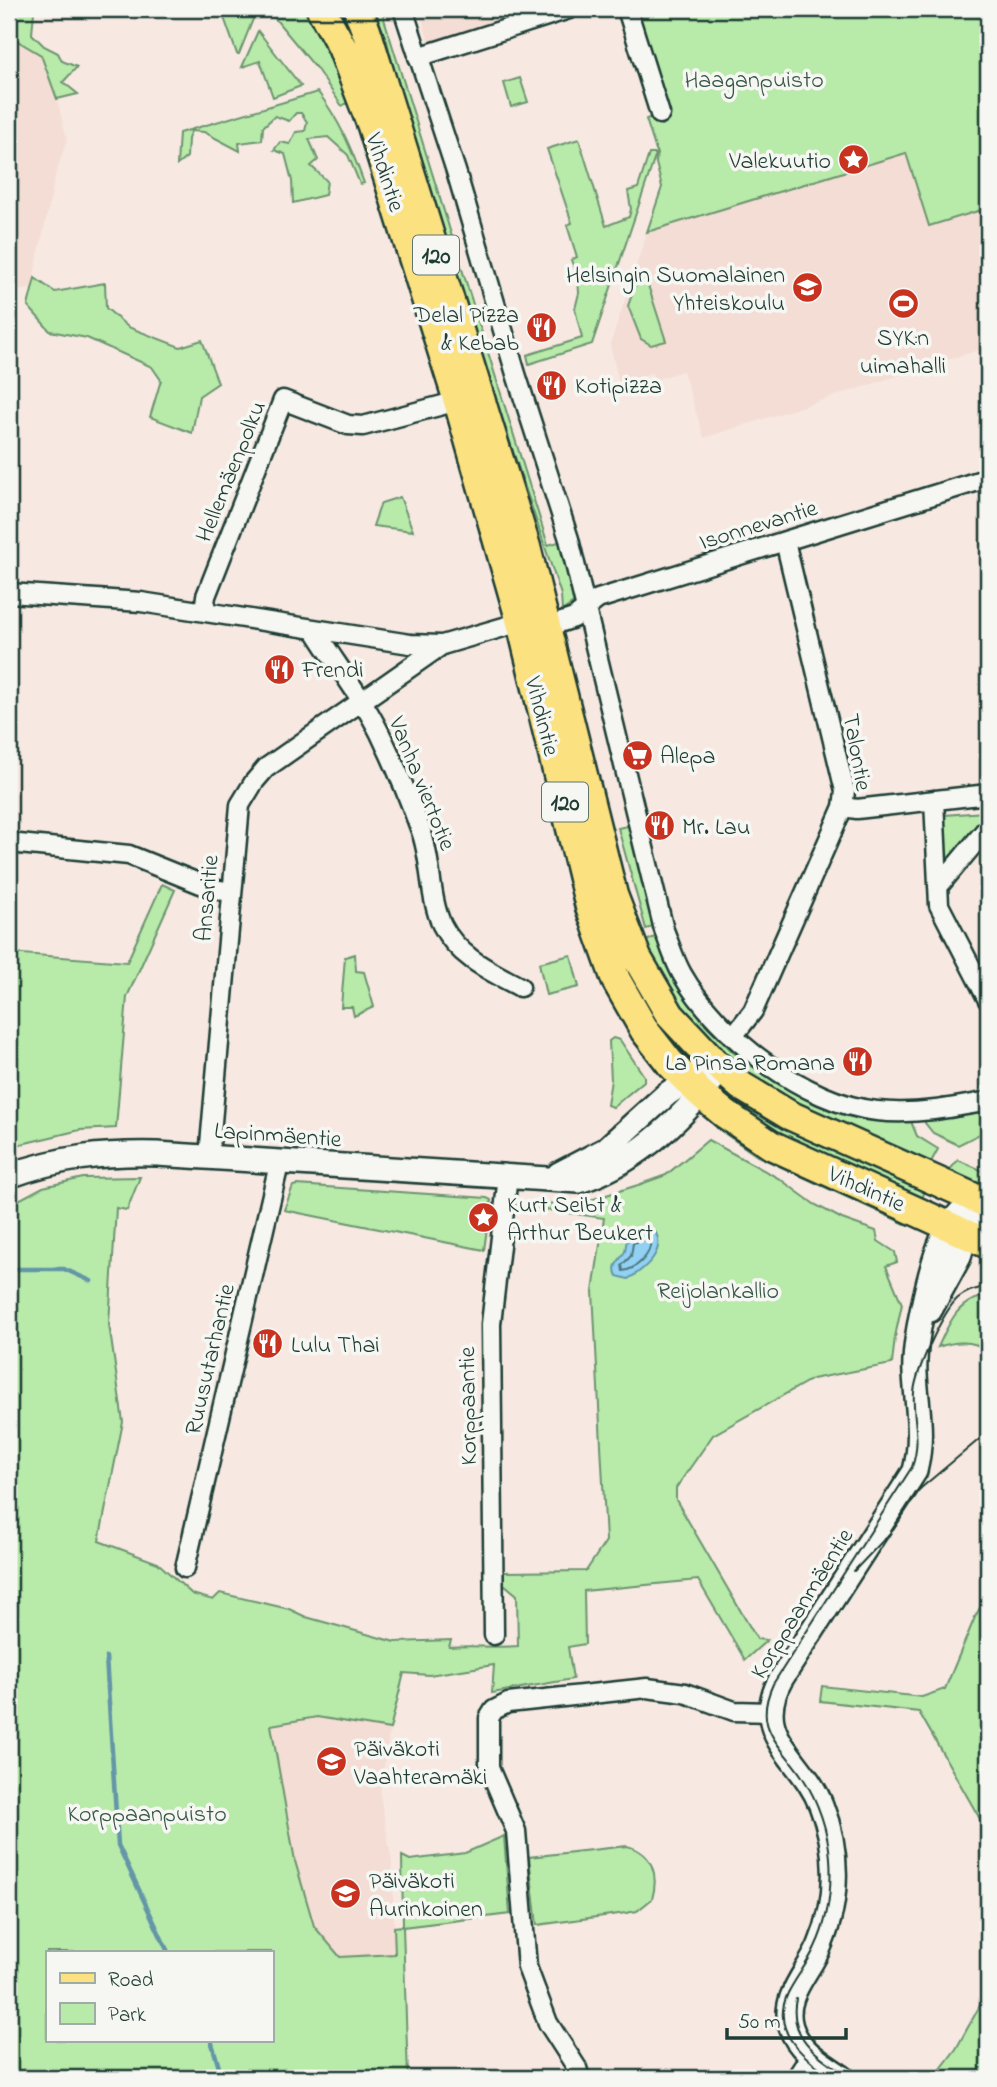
<svg xmlns="http://www.w3.org/2000/svg" width="997" height="2087" viewBox="0 0 997 2087" font-family="'Indie Flower',sans-serif">
	<style>
		.built { fill: #f4ddd4 }
		.green { fill: #b8eaaa; stroke: #6c946f; stroke-width: 2; fill-rule: evenodd }
		.water { fill: #92d1f3; stroke: #6496a7; stroke-width: 2 }
		.lines { fill: none; stroke-linecap: round; stroke-linejoin: round }
		.shore { stroke: #4d7880; stroke-width: 2 }
		.stream { stroke: #6496a7; stroke-width: 4.5 }
		.minor-casing { stroke: #1f3d34; stroke-width: 23 }
		.tertiary-casing { stroke: #1f3d34; stroke-width: 28 }
		.primary-casing { stroke: #1f3d34; stroke-width: 33 }
		.minor { stroke: #f6f6f2; stroke-width: 18 }
		.tertiary { stroke: #f6f6f2; stroke-width: 23 }
		.primary { stroke: #fbe180; stroke-width: 28 }
		.tram { stroke: #1f3d34; stroke-width: 2 }
		.labels { text-anchor: middle; stroke-width: 7; stroke-linejoin: round; paint-order: stroke }
		.shield { fill: #f6f6f2; stroke: #60746d; stroke-width: 2 }
		.shield-label { font-size: 23px; font-weight: bold; fill: #1f3d34 }
		.park-label { font-size: 24px; fill: #365746; stroke: #f6f6f2 }
		.poi-label { font-size: 24px; fill: #1f3d34; stroke: #f6f6f2; text-anchor: start }
		.street-label { font-size: 24px; fill: #1f3d34; stroke: #f6f6f2 }
	</style>
	<rect width="100%" height="100%" fill="#f7e9e2"/>
	<filter id="ink" filterUnits="userSpaceOnUse"><feTurbulence type="fractalNoise" baseFrequency=".0143" numOctaves="2"/><feDisplacementMap in="SourceGraphic" scale="14" xChannelSelector="R" yChannelSelector="G"/><feConvolveMatrix kernelMatrix="1 2 1 2 8 2 1 2 1" color-interpolation-filters="sRGB"/></filter>
	<g filter="url(#ink)">
		<path class="built" d="M419 9H544L430 45Z
			M9 36 41 55 57 99 67 140 56 173 31 289 9 292Z
			M914 104 988 176V347L704 438 683 371 654 380 652 373 619 383 610 345 662 187Z
			M317 1717 390 1729 380 1794 392 1862 395 1955 311 1958 271 1724Z"/>
		<path class="green" d="M9 9H39L34 12 32 34 44 46 58 53 62 61 77 67 63 82 78 94 57 99 41 55 9 36Z
			M221 9H249L255 14 239 54H237Z
			M267 9H310L352 100 342 106 316 68Z
			M374 9H381L548 545 562 541 576 601 562 611 561 595 505 427 478 357 417 165 387 41Z
			M635 9H988V208L929 226 906 153 647 232 662 187 656 163 657 154 646 119 660 114Z
			M258 31 301 86 273 97 260 61 242 67Z
			M520 78 528 102 511 107 504 83Z
			M318 92C340 121 352 150 364 183L360 184 348 155 328 137 309 139 318 160 311 166 327 181 325 195 293 203 292 181 285 154 274 150 280 142 290 144 296 132 305 131 307 122 301 113H296L289 121 275 116 263 127 262 140 239 143 240 151 204 132 191 131 188 139 187 157 177 165 179 133Z
			M579 139 606 226 629 217 631 209 628 191 638 188 649 154H656L592 344 529 364 527 355 582 338 575 309 579 293 578 277 571 260 577 257 567 225 572 223 547 149Z
			M35 278 55 292 105 283 106 308 128 327 180 347 202 340 218 383 199 396 192 433 150 417 161 380 152 367 87 338 50 331 28 306Z
			M646 279 666 341 651 345 641 339 628 306 636 283Z
			M400 497 413 531 373 526 381 503Z
			M984 812 987 816 949 862 944 860V815Z
			M632 825 656 926 646 929 618 828Z
			M162 884 175 890 127 997 116 1128 80 1130 9 1147V953L127 962Z
			M657 936 667 967 703 1022 734 1053 779 1083 825 1105 910 1119 917 1136 938 1149 930 1164 797 1106 763 1086 732 1063 677 1006 640 944Z
			M355 954 356 971 364 972 374 1007 354 1016 352 1007H341L345 957Z
			M571 955 579 987 546 995 539 963Z
			M613 1038 620 1040 644 1076V1081L613 1107 607 1105 611 1080 609 1041Z
			M726 1091 926 1188 922 1199 785 1136 764 1125 726 1098Z
			M988 1106V1130L958 1145 933 1133 925 1123 926 1118Z
			M720 1125 908 1219 905 1224 757 1156 717 1128Z
			M708 1140 780 1179 814 1204 842 1219 876 1231 878 1241 895 1252 897 1262 886 1266 902 1304 895 1337 892 1364 812 1379 713 1435 676 1488V1500L757 1639 767 1640 745 1660 698 1580 584 1591 585 1644 568 1647 573 1679 492 1693 494 1665 429 1675 404 1673 390 1729 317 1717 271 1725 295 1861 314 1926 340 1957 395 1954 394 1927 403 1926 402 1856 410 1860 465 1853 504 1836 510 1914 403 1927 408 2078H9V1205L43 1187 83 1178 140 1177 127 1210 116 1208 109 1324 123 1422 99 1541 158 1563 192 1594 213 1600 220 1593 289 1609 306 1617 395 1642 451 1640 449 1647C472 1645 495 1648 518 1646L517 1595 504 1584V1572L586 1571 606 1541 593 1291 604 1218 520 1206 526 1203 578 1204 638 1185 666 1175ZM47 1952H271V2040H47Z
			M958 1160 988 1173V1191L947 1173Z
			M297 1185 487 1198 491 1200 484 1250 284 1210 293 1186Z
			M988 1296V1350C971 1340 956 1341 938 1347 949 1323 958 1299 988 1296Z
			M988 1593V1833L919 1712 820 1701 822 1686 922 1697 945 1689 975 1617Z
			M627 1846C653 1853 659 1875 652 1899L637 1911 626 1913 537 1925 529 1857Z
			M988 1991V2078H934L956 2049Z"/>
		<path class="water" d="M654 1230C668 1250 645 1269 628 1279L617 1276C611 1264 621 1261 625 1251 626 1247 626 1243 627 1239L637 1233Z"/>
		<g class="lines">
			<path class="shore" d="M647 1239 650 1241C652 1255 636 1269 623 1271L622 1265 631 1256 633 1243Z"/>
			<path class="stream" d="M9 1269H64L91 1281
				M106 1657 118 1845 168 1952
				M211 2040 222 2078"/>
			<defs>
				<path id="minor" d="M403 9 456 171 516 374 569 539 664 930C670 945 674 960 682 974 717 1036 806 1104 877 1111 915 1115 952 1108 988 1101
					M627 9 660 114
					M418 57 569 9
					M9 593 141 602 410 644 442 645 521 622
					M204 611 206 596 283 400 348 425 363 426 458 401
					M547 627 574 618 598 599 988 478
					M314 629C337 666 366 702 384 742 398 771 410 801 421 831 432 861 429 898 442 925 458 957 490 971 520 987
					M934 800 939 905 988 1000
					M843 807 857 809 988 794
					M9 843 129 855 213 889 231 892
					M938 887 988 827
					M734 1035 753 1011 843 807 845 791 785 541
					M209 1156 240 805 254 782 266 768 442 645
					M185 1568 280 1160
					M494 1635 491 1324 508 1176
					M580 2078 577 2068 548 2023 527 1967 516 1831 489 1768V1718L494 1710 508 1703 647 1688 685 1693 734 1711 770 1712
					M796 2078 811 2055"/>
				<path id="tertiary" d="M559 1174 605 1150 667 1094 714 1062
					M9 1176C60 1157 103 1153 157 1154L579 1181C637 1163 685 1116 721 1069
					M930 1310 959 1257 970 1217
					M843 2078C824 2065 798 2051 791 2027 781 1996 810 1971 820 1945 839 1900 839 1850 821 1805 802 1756 749 1736 781 1679L915 1471C924 1434 917 1410 915 1374 913 1342 932 1253 949 1226 956 1216 966 1207 974 1198"/>
				<path id="primary" d="M321 9 342 47 372 126 458 401 521 622 590 907 616 980 645 1031 670 1063 702 1095 725 1114 771 1145 988 1244
					M358 9 368 36 526 547 613 895 637 958 670 1015 714 1062 741 1086 789 1115 988 1204"/>
			</defs>
			<use href="#minor" class="minor-casing"/>
			<use href="#tertiary" class="tertiary-casing"/>
			<use href="#primary" class="primary-casing"/>
			<use href="#minor" class="minor"/>
			<use href="#tertiary" class="tertiary"/>
			<use href="#primary" class="primary"/>
			<path class="tram" d="M854 1571 894 1529 921 1488 988 1432
				M796 1999C787 2040 822 2058 851 2078
				M834 2078C805 2058 769 2033 788 1993 796 1977 808 1963 815 1947 828 1920 832 1888 830 1858 828 1831 818 1801 803 1778 780 1743 752 1729 773 1684L912 1467C922 1439 912 1419 914 1392 916 1371 943 1311 958 1298 967 1291 977 1288 988 1287"/>
		</g>
	</g>
	<defs>
		<symbol id="sight-disc" viewBox="-11 -11 22 22"><circle r="9.5" fill="#c8321e" stroke="#f6f6f2"/><path d="M0-6L1.8-2.2L6-1.7L2.9 1.2L3.7 5.4L0 3.3L-3.7 5.4L-2.9 1.2L-6-1.7L-1.8-2.2Z" fill="#fff"/></symbol>
		<symbol id="school-disc" viewBox="-11 -11 22 22"><circle r="9.5" fill="#c8321e" stroke="#f6f6f2"/><path d="M0-5L7-2L0 1L-7-2ZM-4 1L0 2.5L4 1V4Q0 6-4 4Z" fill="#fff"/></symbol>
		<symbol id="stadium-disc" viewBox="-11 -11 22 22"><circle r="9.5" fill="#c8321e" stroke="#f6f6f2"/><path d="M0-5a6.5 5 0 1 0 0 10a6.5 5 0 1 0 0-10ZM-3.5-1.8h7v3.6h-7Z" fill="#fff"/></symbol>
		<symbol id="restaurant-disc" viewBox="-11 -11 22 22"><circle r="9.5" fill="#c8321e" stroke="#f6f6f2"/><path d="M-5-6h1v4h1v-4h1v4h1v-4h1v5L-1.5 .5V6h-2V.5L-5-1ZM5-6V6H3V1.5H1.5Q1.5-4 5-6Z" fill="#fff"/></symbol>
		<symbol id="supermarket-disc" viewBox="-11 -11 22 22"><circle r="9.5" fill="#c8321e" stroke="#f6f6f2"/><path d="M-6-5.5h2.5l.6 2H6L4.5 2H-2.5L-4.4-4H-6ZM-1.5 3.2a1.3 1.3 0 1 0 .1 0ZM3 3.2a1.3 1.3 0 1 0 .1 0Z" fill="#fff"/></symbol>
	</defs>
	<g fill-rule="evenodd">
		<use href="#sight-disc" x="836" y="142" width="35" height="35"/>
		<use href="#school-disc" x="790" y="270" width="35" height="35"/>
		<use href="#stadium-disc" x="886" y="286" width="35" height="35"/>
		<use href="#restaurant-disc" x="524" y="310" width="35" height="35"/>
		<use href="#restaurant-disc" x="534" y="368" width="35" height="35"/>
		<use href="#restaurant-disc" x="262" y="652" width="35" height="35"/>
		<use href="#supermarket-disc" x="620" y="738" width="35" height="35"/>
		<use href="#restaurant-disc" x="642" y="808" width="35" height="35"/>
		<use href="#restaurant-disc" x="840" y="1044" width="35" height="35"/>
		<use href="#sight-disc" x="466" y="1200" width="35" height="35"/>
		<use href="#restaurant-disc" x="250" y="1326" width="35" height="35"/>
		<use href="#school-disc" x="314" y="1744" width="35" height="35"/>
		<use href="#school-disc" x="328" y="1876" width="35" height="35"/>
	</g>
	<g class="labels">
		<g class="shield">
			<rect x="413" y="235.5" width="46" height="39" rx="5"/>
			<rect x="542" y="782.5" width="46" height="39" rx="5"/>
		</g>
		<g class="shield-label">
			<text x="436" y="263">120</text>
			<text x="565" y="810">120</text>
		</g>
		<g class="park-label">
			<text x="754" y="87">Haaganpuisto</text>
			<text x="718" y="1298">Reijolankallio</text>
			<text x="147" y="1821">Korppaanpuisto</text>
		</g>
		<g class="poi-label">
			<text x="831" y="168" text-anchor="end">Valekuutio</text>
			<text x="785" y="282" text-anchor="end">Helsingin Suomalainen<tspan x="785" dy="28">Yhteiskoulu</tspan></text>
			<text x="519" y="322" text-anchor="end">Delal Pizza<tspan x="519" dy="28">&amp; Kebab</tspan></text>
			<text x="903" y="345" text-anchor="middle">SYK:n<tspan x="903" dy="28">uimahalli</tspan></text>
			<text x="575" y="393">Kotipizza</text>
			<text x="302" y="677">Frendi</text>
			<text x="660" y="763">Alepa</text>
			<text x="682" y="834">Mr. Lau</text>
			<text x="835" y="1070" text-anchor="end">La Pinsa Romana</text>
			<text x="507" y="1212">Kurt Seibt &amp;<tspan x="507" dy="28">Arthur Beukert</tspan></text>
			<text x="291" y="1352">Lulu Thai</text>
			<text x="354" y="1756">Päiväkoti<tspan x="354" dy="28">Vaahteramäki</tspan></text>
			<text x="369" y="1888">Päiväkoti<tspan x="369" dy="28">Aurinkoinen</tspan></text>
		</g>
		<g class="street-label">
			<text transform="translate(386 172) rotate(72)" y="8">Vihdintie</text>
			<text transform="translate(230 471) rotate(-68)" y="8">Hellemäenpolku</text>
			<text transform="translate(758 524) rotate(-17)" y="8">Isonnevantie</text>
			<text transform="translate(543 716) rotate(76)" y="8">Vihdintie</text>
			<text transform="translate(858 752) rotate(80)" y="8">Talontie</text>
			<text transform="translate(423 783) rotate(68)" y="8">Vanha viertotie</text>
			<text transform="translate(206 898) rotate(-85)" y="8">Ansaritie</text>
			<text transform="translate(278 1134) rotate(4)" y="8">Lapinmäentie</text>
			<text transform="translate(867 1188) rotate(24)" y="8">Vihdintie</text>
			<text transform="translate(209 1359) rotate(-77)" y="8">Ruusutarhantie</text>
			<text transform="translate(467 1406) rotate(-91)" y="8">Korppaantie</text>
			<text transform="translate(801 1603) rotate(-58)" y="8">Korppaanmäentie</text>
		</g>
	</g>
	<rect width="997" height="2087" fill="none" stroke="#f6f6f2" stroke-width="35"/>
	<rect x="18" y="18" width="962" height="2052" fill="none" stroke="#1f3d34" stroke-width="2.5" filter="url(#ink)"/>
	<rect x="46" y="1951" width="228" height="91" fill="#f6f6f2" stroke="#a0aca6" stroke-width="2"/>
	<rect x="60" y="1973" width="35" height="10" fill="#fbe180" stroke="#a0aca6" stroke-width="2"/>
	<text x="108" y="1986" font-size="21" fill="#1f3d34">Road</text>
	<rect x="60" y="2003" width="35" height="21" fill="#b8eaaa" stroke="#a0aca6" stroke-width="2"/>
	<text x="108" y="2021" font-size="21" fill="#1f3d34">Park</text>
	<path d="M727 2028v10h119v-10" fill="none" stroke="#1f3d34" stroke-width="3.5"/>
	<text x="738" y="2028" font-size="21" fill="#1f3d34" stroke="#f6f6f2" stroke-width="5" paint-order="stroke">50 m</text>
</svg>
